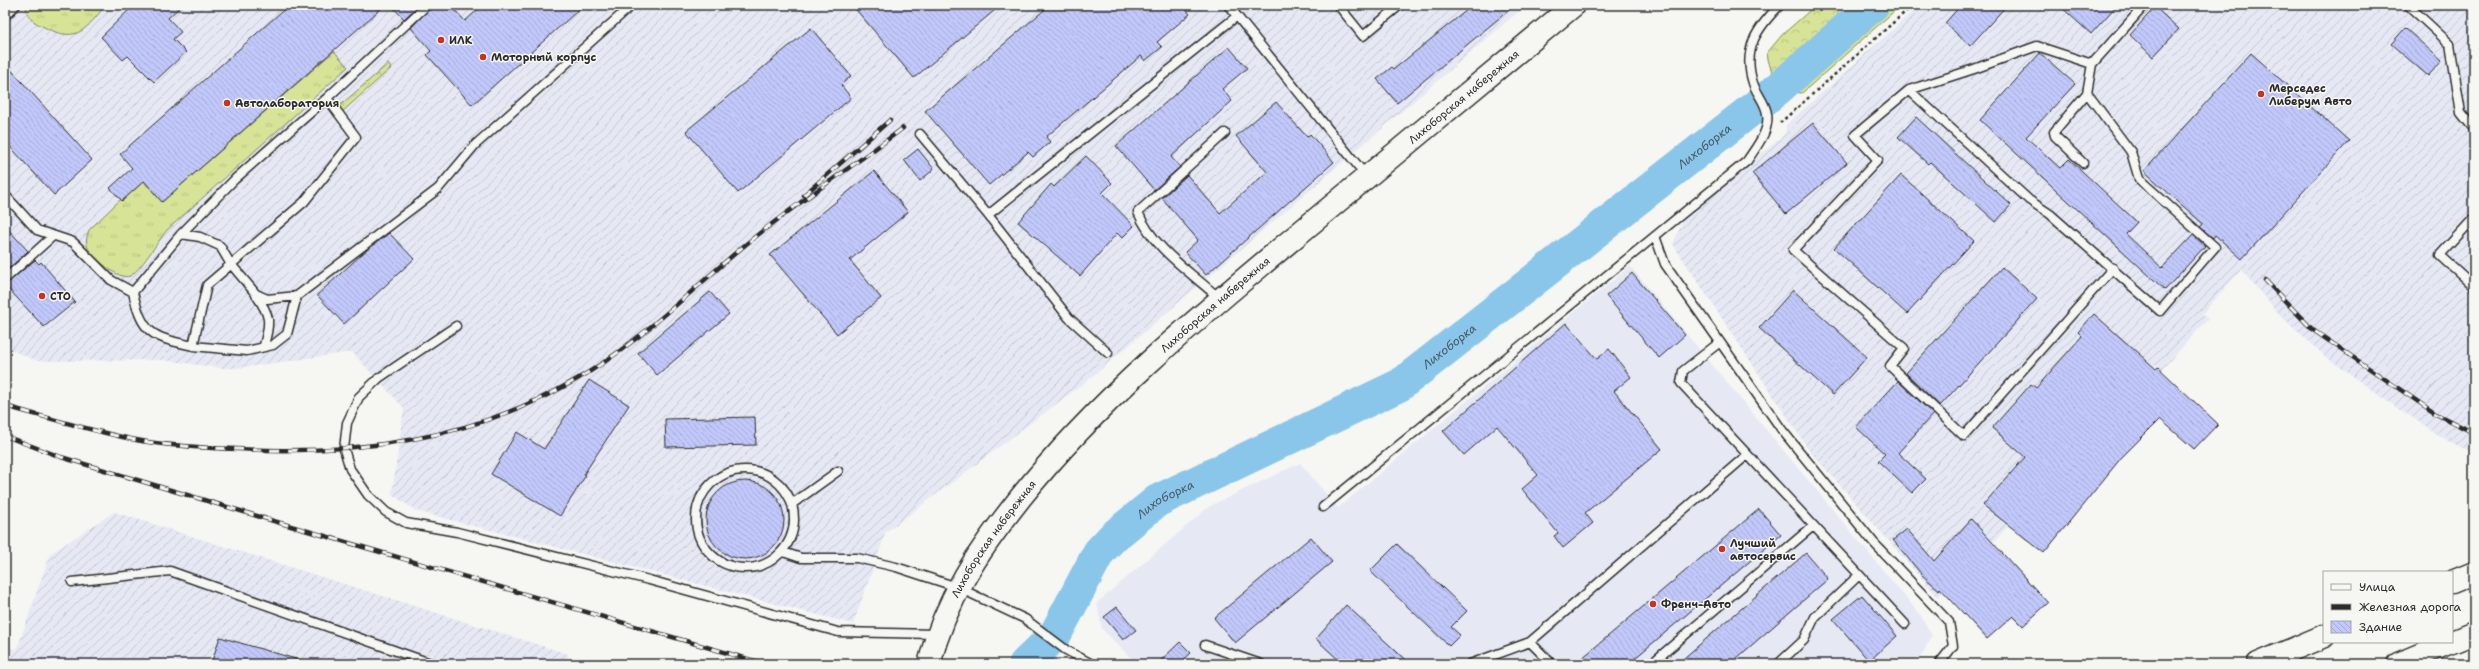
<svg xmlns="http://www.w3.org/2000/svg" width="2479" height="669" viewBox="0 0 2479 669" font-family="'Shantell Sans',sans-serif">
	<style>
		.built { fill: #e6e8f4 }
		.industrial { fill: url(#industrial-furrows) }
		.grass { fill: url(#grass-tufts); stroke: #818760 }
		.forest { fill: url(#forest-crowns); stroke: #818760 }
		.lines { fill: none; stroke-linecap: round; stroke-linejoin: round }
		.river { stroke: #8ac6ea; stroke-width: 33 }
		.building { fill: url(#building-back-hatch); stroke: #2b2b2b }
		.lane-casing { stroke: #2b2b2b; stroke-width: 11 }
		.secondary-casing { stroke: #2b2b2b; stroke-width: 25 }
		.primary-casing { stroke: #2b2b2b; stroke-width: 25 }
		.path { stroke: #2b2b2b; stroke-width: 2.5; stroke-dasharray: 3 3; stroke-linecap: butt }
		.lane { stroke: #f6f6f2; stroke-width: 8 }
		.secondary { stroke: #f6f6f2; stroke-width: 22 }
		.primary { stroke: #f6f6f2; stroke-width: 22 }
		.rail-casing { stroke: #2b2b2b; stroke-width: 4.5 }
		.rail { stroke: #f6f6f2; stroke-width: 3; stroke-dasharray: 9; stroke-linecap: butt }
		.poi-dot { fill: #c8321e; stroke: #f6f6f2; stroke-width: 1.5 }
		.labels { text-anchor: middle; stroke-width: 3; stroke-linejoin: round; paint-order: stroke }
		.poi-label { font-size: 11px; font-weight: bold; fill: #2b2b2b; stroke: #f6f6f2; text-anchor: start }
		.street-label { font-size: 11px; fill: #2b2b2b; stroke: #f6f6f2 }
		.water-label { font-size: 12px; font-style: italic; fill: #485a64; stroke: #f6f6f2 }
	</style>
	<defs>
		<pattern id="industrial-furrows" width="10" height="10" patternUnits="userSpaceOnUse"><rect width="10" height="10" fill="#e6e8f4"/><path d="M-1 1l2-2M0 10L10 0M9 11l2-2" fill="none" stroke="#c5c7d1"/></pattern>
		<pattern id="grass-tufts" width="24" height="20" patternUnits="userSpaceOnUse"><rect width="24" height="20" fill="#d7e396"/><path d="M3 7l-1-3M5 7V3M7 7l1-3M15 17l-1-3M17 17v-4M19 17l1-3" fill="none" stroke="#b9c381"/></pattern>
		<pattern id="forest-crowns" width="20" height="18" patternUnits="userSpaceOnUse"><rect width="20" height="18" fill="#d7e396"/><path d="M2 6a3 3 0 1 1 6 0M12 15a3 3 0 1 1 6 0" fill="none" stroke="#b9c381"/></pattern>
		<pattern id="building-back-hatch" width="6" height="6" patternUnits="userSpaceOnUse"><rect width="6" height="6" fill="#c1c8fa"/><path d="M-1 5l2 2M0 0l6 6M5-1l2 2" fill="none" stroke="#a6acd6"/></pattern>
	</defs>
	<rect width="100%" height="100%" fill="#f6f6f2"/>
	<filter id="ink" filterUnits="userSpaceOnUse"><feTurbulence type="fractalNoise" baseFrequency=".025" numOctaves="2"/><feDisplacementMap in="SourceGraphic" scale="8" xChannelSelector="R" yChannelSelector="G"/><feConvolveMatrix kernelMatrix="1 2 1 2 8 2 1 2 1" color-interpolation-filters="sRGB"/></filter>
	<g filter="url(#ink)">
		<path class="built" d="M1630 266 1921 616 1932 636 1921 656 1909 664H1137L1102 629 1097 603 1210 506 1300 463 1338 508Z"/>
		<path class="industrial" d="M5 5H1526L1088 380 886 532 853 624 416 511 392 494 404 408 352 352 239 368H221L163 360 37 361 5 347Z
			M1920 5H2474V453L2448 441 2386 400 2326 357 2281 316 2241 270 2202 314 2208 319 2161 370 2155 365 1989 547 1938 597 1809 450 1673 244 1683 221 1786 133V125Z
			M114 512 568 654 566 664H5V648L17 649 50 554Z"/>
		<path class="grass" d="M28 5H106C86 28 79 44 46 28 36 23 30 21 26 10Z
			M334 51 348 67 167 230C158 241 140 271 130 276 119 281 93 257 88 248 85 242 87 235 89 230L121 199 122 201 144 181 162 202Z
			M388 64 391 68 341 113 337 108Z"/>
		<path class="forest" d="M1816 5H1901L1802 93C1780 92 1770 74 1767 53L1782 35Z"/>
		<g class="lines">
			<path class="river" id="s1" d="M1025 664 1055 635 1099 552 1113 537 1157 501 1400 385 1779 88 1873 5"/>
		</g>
		<path class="building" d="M134 5H182L168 18 181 32 173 39 186 52 154 82 128 56 123 60 101 37Z
			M289 5H385L162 202 144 181 122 201 110 188 132 168 120 154Z
			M391 5H419L404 19Z
			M432 5H450L465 21 483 5H584L472 105 427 55 431 51 411 28Z
			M852 5H1001L914 78Z
			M1050 5H1182L1190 14 1157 42 1162 47 1145 61 1141 56 1046 137 1050 142 1033 157 1028 152 989 185 925 111Z
			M1473 5H1515L1397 103 1377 79 1392 67 1394 69Z
			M1961 5H2007L1970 46 1945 23Z
			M2059 5H2117L2091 34Z
			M2155 7 2179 29 2153 57 2130 35Z
			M811 28 851 76 841 85 851 98 738 193 686 131Z
			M2405 28 2442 61 2428 76 2391 44Z
			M1229 47 1247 68 1222 89 1232 101 1171 157 1180 167 1154 190 1116 146Z
			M2040 53 2075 84 2026 137 2060 168 2069 159 2137 222 2126 234 2162 268 2193 235 2205 246 2165 290 1980 120Z
			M2251 53 2349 141 2242 259 2215 235 2213 238 2200 227 2203 224 2144 171Z
			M5 63 92 160 54 195 5 141Z
			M1276 102 1307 137 1310 134 1334 162 1206 275 1185 252 1198 240 1162 198 1187 175 1220 213 1267 172 1236 136Z
			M1916 117 2011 205 1996 222 1930 162 1928 164 1898 137Z
			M1813 123 1847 163 1786 214 1752 173Z
			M918 149 934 169 920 181 904 160Z
			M1086 156 1112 183 1102 193 1134 226 1122 238 1117 233 1080 276 1018 222 1051 184 1054 187Z
			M874 171 908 212 850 260 881 298 837 334 770 255Z
			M1901 175 1974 241 1907 314 1834 248Z
			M5 226 28 251 5 272Z
			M389 233 414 259 344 324 317 295 362 254Z
			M35 260 39 264 41 262 75 302 44 327 5 285Z
			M2002 267 2037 299 1940 406 1906 373Z
			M1632 273 1685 335 1659 358 1606 296Z
			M1793 290 1867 357 1833 395 1759 328Z
			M710 292 729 314 657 375 638 353Z
			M2094 314 2156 369 2158 367 2218 424 2194 449 2160 419 2121 458 2044 553 1983 505 2025 457 1992 428 2031 384 2036 388 2082 336 2078 332Z
			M1566 323 1597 359 1609 349 1631 377 1614 391 1662 449 1585 513 1593 523 1563 548 1554 536 1558 533 1522 489 1538 475 1497 426 1464 455 1443 431Z
			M589 380 629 405 584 474 586 475 560 516 491 474 517 432 544 449Z
			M1898 381 1933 414 1898 453 1926 479 1912 493 1878 461 1885 454 1856 427Z
			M755 417 756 445 666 447 665 419Z
			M706 520a39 39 0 1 1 78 0a39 39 0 1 1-78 0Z
			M1759 509 1781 535 1628 664H1575Z
			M1971 519 2048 603 2023 626 2013 616 1987 639 1940 588 1939 590 1922 575 1893 540 1907 529 1934 561Z
			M1311 537 1332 562 1235 643 1214 618Z
			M1397 544 1467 611 1451 627 1460 635 1449 646 1370 571Z
			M1806 553 1828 579 1730 664H1677Z
			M1862 595 1897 636 1869 661 1833 619Z
			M1346 605 1410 664H1343L1316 639Z
			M1117 607 1136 630 1123 640 1104 617Z
			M220 637 299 660 298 664H211Z
			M1180 642 1191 653 1179 664H1157Z"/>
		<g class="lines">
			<defs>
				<path id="lane" d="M1228 5 1367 177
					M1338 5 1363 36 1400 5
					M2408 5 2450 44 2461 113 2474 129
					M5 16 16 5
					M2092 64 2037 46 1974 69 1909 90 1855 135 1878 160 1793 250 1904 348 1890 366 1964 436 2113 268
					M1909 90 2029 200 2050 214 2160 311 2215 247 2139 179 2131 152 2087 93 2092 64 2145 5
					M920 134 988 215
					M2083 163 2055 136 2054 132 2087 93
					M5 195 37 230 73 242 111 280 133 292 181 234 235 179 327 98 427 5
					M2474 218 2440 255 2474 286
					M181 234 200 237 220 246 230 263 256 294 267 299 297 296
					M1655 236 1665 264 1782 430 1874 543 1949 622 1953 646 1939 664
					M5 279 53 236
					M133 292C142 336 154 337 193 346L207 285 304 202 356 137 327 98
					M256 295C270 315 271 321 264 345
					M1220 299C1192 273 1153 249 1138 212L1225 133
					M456 326 379 378 359 397 347 423 344 449 350 469 368 495 386 512 406 523 457 532 649 580 838 632 936 634
					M1720 342 1683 371 1681 383 1905 624
					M193 346 247 351 273 345 287 334 297 296 438 189 475 145 632 5
					M1108 353 1069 318 988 215 1237 16
					M696 519a49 49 0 1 1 98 0a49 49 0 1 1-98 0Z
					M792 504 838 471
					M1323 507 1747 161C1756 147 1770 131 1767 114 1766 103 1756 93 1753 83 1742 49 1757 28 1780 5
					M783 552 801 558H857L896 567 957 587 1025 619 1066 650 1092 664
					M72 582 170 571 433 664
					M1530 642 1552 664
					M1205 645 1261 664
					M1470 664 1530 642 1747 455
					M1651 664 1813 526
					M1778 664 1804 640 1815 617 1859 575"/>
				<g id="secondary">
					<path id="s2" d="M929 664C946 598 979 550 1021 497 1105 392 1211 307 1314 221 1401 149 1487 77 1574 5"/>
				</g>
				<path id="primary" d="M2452 582 2474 573
					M2452 642 2474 633
					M2258 664 2324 636
					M2398 664 2451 642"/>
			</defs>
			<use href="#lane" class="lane-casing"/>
			<use href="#secondary" class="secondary-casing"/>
			<use href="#primary" class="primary-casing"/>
			<path class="path" d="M1780 123 1913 5"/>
			<use href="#lane" class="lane"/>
			<use href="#secondary" class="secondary"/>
			<use href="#primary" class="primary"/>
			<defs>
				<path id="rail" d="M804 195 890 120
					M2265 280 2313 330 2436 414 2474 433
					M5 406C49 418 92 431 136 440 169 446 204 448 237 449 354 455 468 441 572 382 634 348 691 290 745 245 795 204 852 167 903 128
					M5 436 61 457 277 522 765 664"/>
			</defs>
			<use href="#rail" class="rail-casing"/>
			<use href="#rail" class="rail"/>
		</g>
	</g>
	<g class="poi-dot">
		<circle cx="441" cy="40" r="4"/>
		<circle cx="483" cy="57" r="4"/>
		<circle cx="2261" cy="94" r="4"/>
		<circle cx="227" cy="103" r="4"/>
		<circle cx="42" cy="296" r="4"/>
		<circle cx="1722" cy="549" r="4"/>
		<circle cx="1653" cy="604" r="4"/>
	</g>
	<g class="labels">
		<g class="poi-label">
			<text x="449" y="44">ИЛК</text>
			<text x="491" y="61">Моторный корпус</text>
			<text x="2269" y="92">Мерседес<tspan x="2269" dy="13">Либерум Авто</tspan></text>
			<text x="235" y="107">Автолаборатория</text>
			<text x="50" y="300">СТО</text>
			<text x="1730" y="547">Лучший<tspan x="1730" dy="13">автосервис</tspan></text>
			<text x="1661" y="608">Френч-Авто</text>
		</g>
		<g class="street-label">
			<text dy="4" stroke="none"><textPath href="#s2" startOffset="790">Лихоборская набережная</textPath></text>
			<text dy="4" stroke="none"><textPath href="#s2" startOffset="466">Лихоборская набережная</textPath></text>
			<text dy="4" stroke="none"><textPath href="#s2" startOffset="142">Лихоборская набережная</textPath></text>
		</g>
		<g class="water-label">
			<text dy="4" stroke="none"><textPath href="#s1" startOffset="869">Лихоборка</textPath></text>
			<text dy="4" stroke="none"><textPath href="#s1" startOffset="545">Лихоборка</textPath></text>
			<text dy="4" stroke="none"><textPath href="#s1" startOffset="221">Лихоборка</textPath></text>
		</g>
	</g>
	<rect width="2479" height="669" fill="none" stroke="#f6f6f2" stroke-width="20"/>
	<rect x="10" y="10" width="2459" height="649" fill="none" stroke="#2b2b2b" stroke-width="1.5" filter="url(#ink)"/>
	<rect x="2323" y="571" width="130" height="72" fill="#f6f6f2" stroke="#a5a5a2"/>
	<rect x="2331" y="584" width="20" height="6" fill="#f6f6f2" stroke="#a5a5a2"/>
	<text x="2359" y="591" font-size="12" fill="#2b2b2b">Улица</text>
	<rect x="2331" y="604" width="20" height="6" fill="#2b2b2b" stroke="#a5a5a2"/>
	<text x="2359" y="611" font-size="12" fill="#2b2b2b">Железная дорога</text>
	<rect x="2331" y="621" width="20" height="12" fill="url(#building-back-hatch)" stroke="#a5a5a2"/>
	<text x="2359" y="631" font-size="12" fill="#2b2b2b">Здание</text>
</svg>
